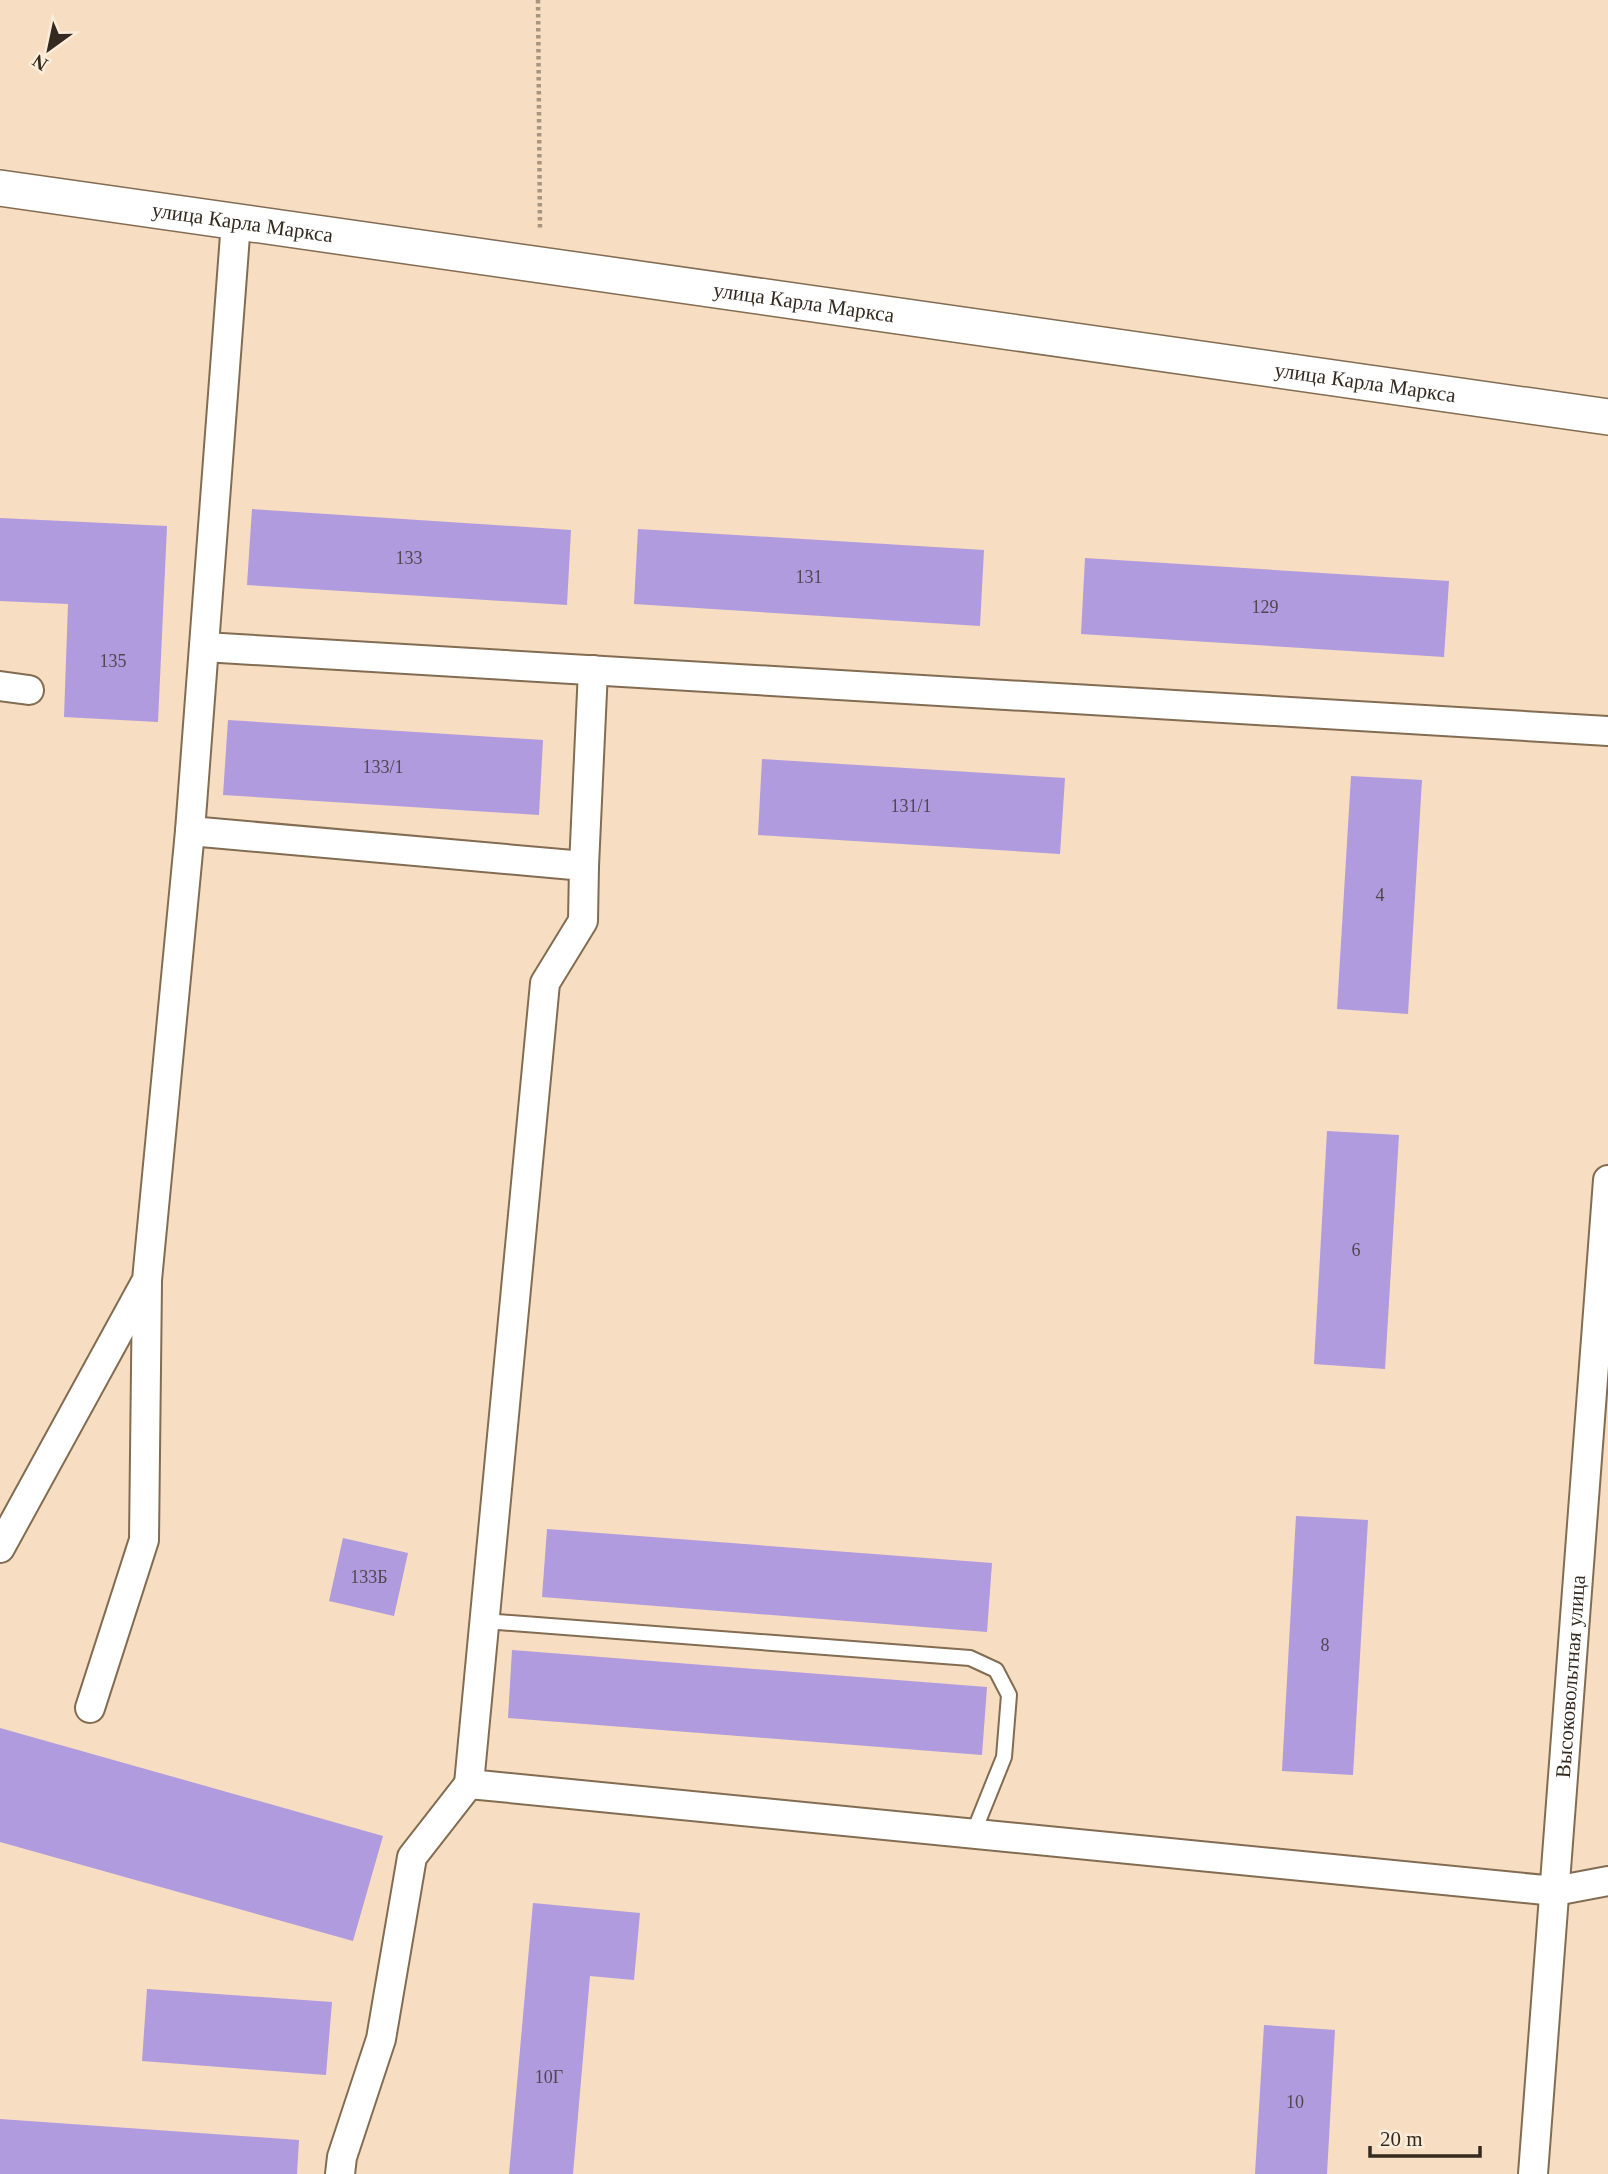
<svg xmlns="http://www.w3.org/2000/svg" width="1608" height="2174" viewBox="0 0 1608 2174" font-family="'Times New Roman',serif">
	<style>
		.building { fill: #af9bde }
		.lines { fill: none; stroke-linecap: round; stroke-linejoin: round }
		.service-casing { stroke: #826c52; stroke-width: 18 }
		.minor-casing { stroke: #826c52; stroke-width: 32 }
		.tertiary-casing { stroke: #826c52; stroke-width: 38 }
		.path { stroke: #a8957f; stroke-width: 4.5; stroke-dasharray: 3.5 3.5; stroke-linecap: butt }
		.service { stroke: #fff; stroke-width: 14 }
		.minor { stroke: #fff; stroke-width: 28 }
		.tertiary { stroke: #fff; stroke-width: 35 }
		.labels { text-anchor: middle; stroke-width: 5; stroke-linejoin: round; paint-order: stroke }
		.number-label { font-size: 18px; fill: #53464f }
		.street-label { font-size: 21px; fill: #342a1f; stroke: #fceddb }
	</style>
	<rect width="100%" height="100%" fill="#f7ddc1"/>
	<path class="building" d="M252 509 571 530 567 605 247 585Z
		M0 518 167 526 158 722 64 717 68 604 0 601Z
		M638 529 984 550 980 626 634 604Z
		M1085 558 1449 581 1444 657 1081 634Z
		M228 720 543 740 539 815 223 795Z
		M762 759 1065 778 1060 854 758 835Z
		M1351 776 1422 780 1408 1014 1337 1009Z
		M1327 1131 1399 1135 1385 1369 1314 1364Z
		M1296 1516 1368 1520 1353 1775 1282 1771Z
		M547 1529 992 1563 987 1632 542 1597Z
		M343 1538 408 1553 394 1616 329 1601Z
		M512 1650 987 1687 982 1755 508 1718Z
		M0 1728 383 1836 353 1941 0 1842Z
		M533 1903 640 1913 634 1980 590 1976 573 2174H509Z
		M147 1989 332 2002 326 2075 142 2061Z
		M1264 2025 1335 2030 1327 2174H1255Z
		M0 2119 299 2140 297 2174H0Z"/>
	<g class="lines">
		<defs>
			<path id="service" d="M485 1621 970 1658 996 1670 1009 1695 1004 1757 973 1834"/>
			<g id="minor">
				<path d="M204 647 1608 731"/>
				<path d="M0 686 29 690"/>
				<path d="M190 831 584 866 583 921 545 983 469 1784 1555 1891 1608 1881"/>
				<path d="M584 866 593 670"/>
				<path d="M0 1548 147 1280 190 831 236 222"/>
				<path d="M90 1708 144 1540 147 1283"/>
				<path d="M340 2174 342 2157 381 2039 412 1857 469 1784"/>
				<path id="s1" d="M1533 2174 1608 1180"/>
			</g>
			<g id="tertiary">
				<path id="s2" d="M0 188 1608 417"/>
			</g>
		</defs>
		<use href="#service" class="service-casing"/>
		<use href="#minor" class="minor-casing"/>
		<use href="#tertiary" class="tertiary-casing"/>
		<path class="path" d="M538 0 540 229"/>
		<use href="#service" class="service"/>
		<use href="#minor" class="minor"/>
		<use href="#tertiary" class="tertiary"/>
	</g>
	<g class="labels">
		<g class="number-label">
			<text x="409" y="564">133</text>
			<text x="809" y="583">131</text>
			<text x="1265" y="613">129</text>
			<text x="113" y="667">135</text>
			<text x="383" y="773">133/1</text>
			<text x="911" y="812">131/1</text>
			<text x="1380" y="901">4</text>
			<text x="1356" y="1256">6</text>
			<text x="369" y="1583">133Б</text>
			<text x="1325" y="1651">8</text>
			<text x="549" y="2083">10Г</text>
			<text x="1295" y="2108">10</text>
		</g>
		<g class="street-label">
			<text dy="7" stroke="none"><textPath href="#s2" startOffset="245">улица Карла Маркса</textPath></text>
			<text dy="7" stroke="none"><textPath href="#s2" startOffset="812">улица Карла Маркса</textPath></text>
			<text dy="7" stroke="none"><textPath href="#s2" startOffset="1379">улица Карла Маркса</textPath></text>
			<text dy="7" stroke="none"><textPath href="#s1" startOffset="499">Высоковольтная улица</textPath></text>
		</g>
	</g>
	<g transform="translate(49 49) rotate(213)" stroke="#fceddb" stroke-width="5" paint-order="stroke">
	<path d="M0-5L12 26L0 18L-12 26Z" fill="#342a1f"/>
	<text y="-10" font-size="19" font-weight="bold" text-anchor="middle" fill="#342a1f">N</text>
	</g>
	<path d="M1370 2146v10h110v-10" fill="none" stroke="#342a1f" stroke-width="3.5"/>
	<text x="1380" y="2146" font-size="21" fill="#342a1f" stroke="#fceddb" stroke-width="5" paint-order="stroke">20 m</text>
</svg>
